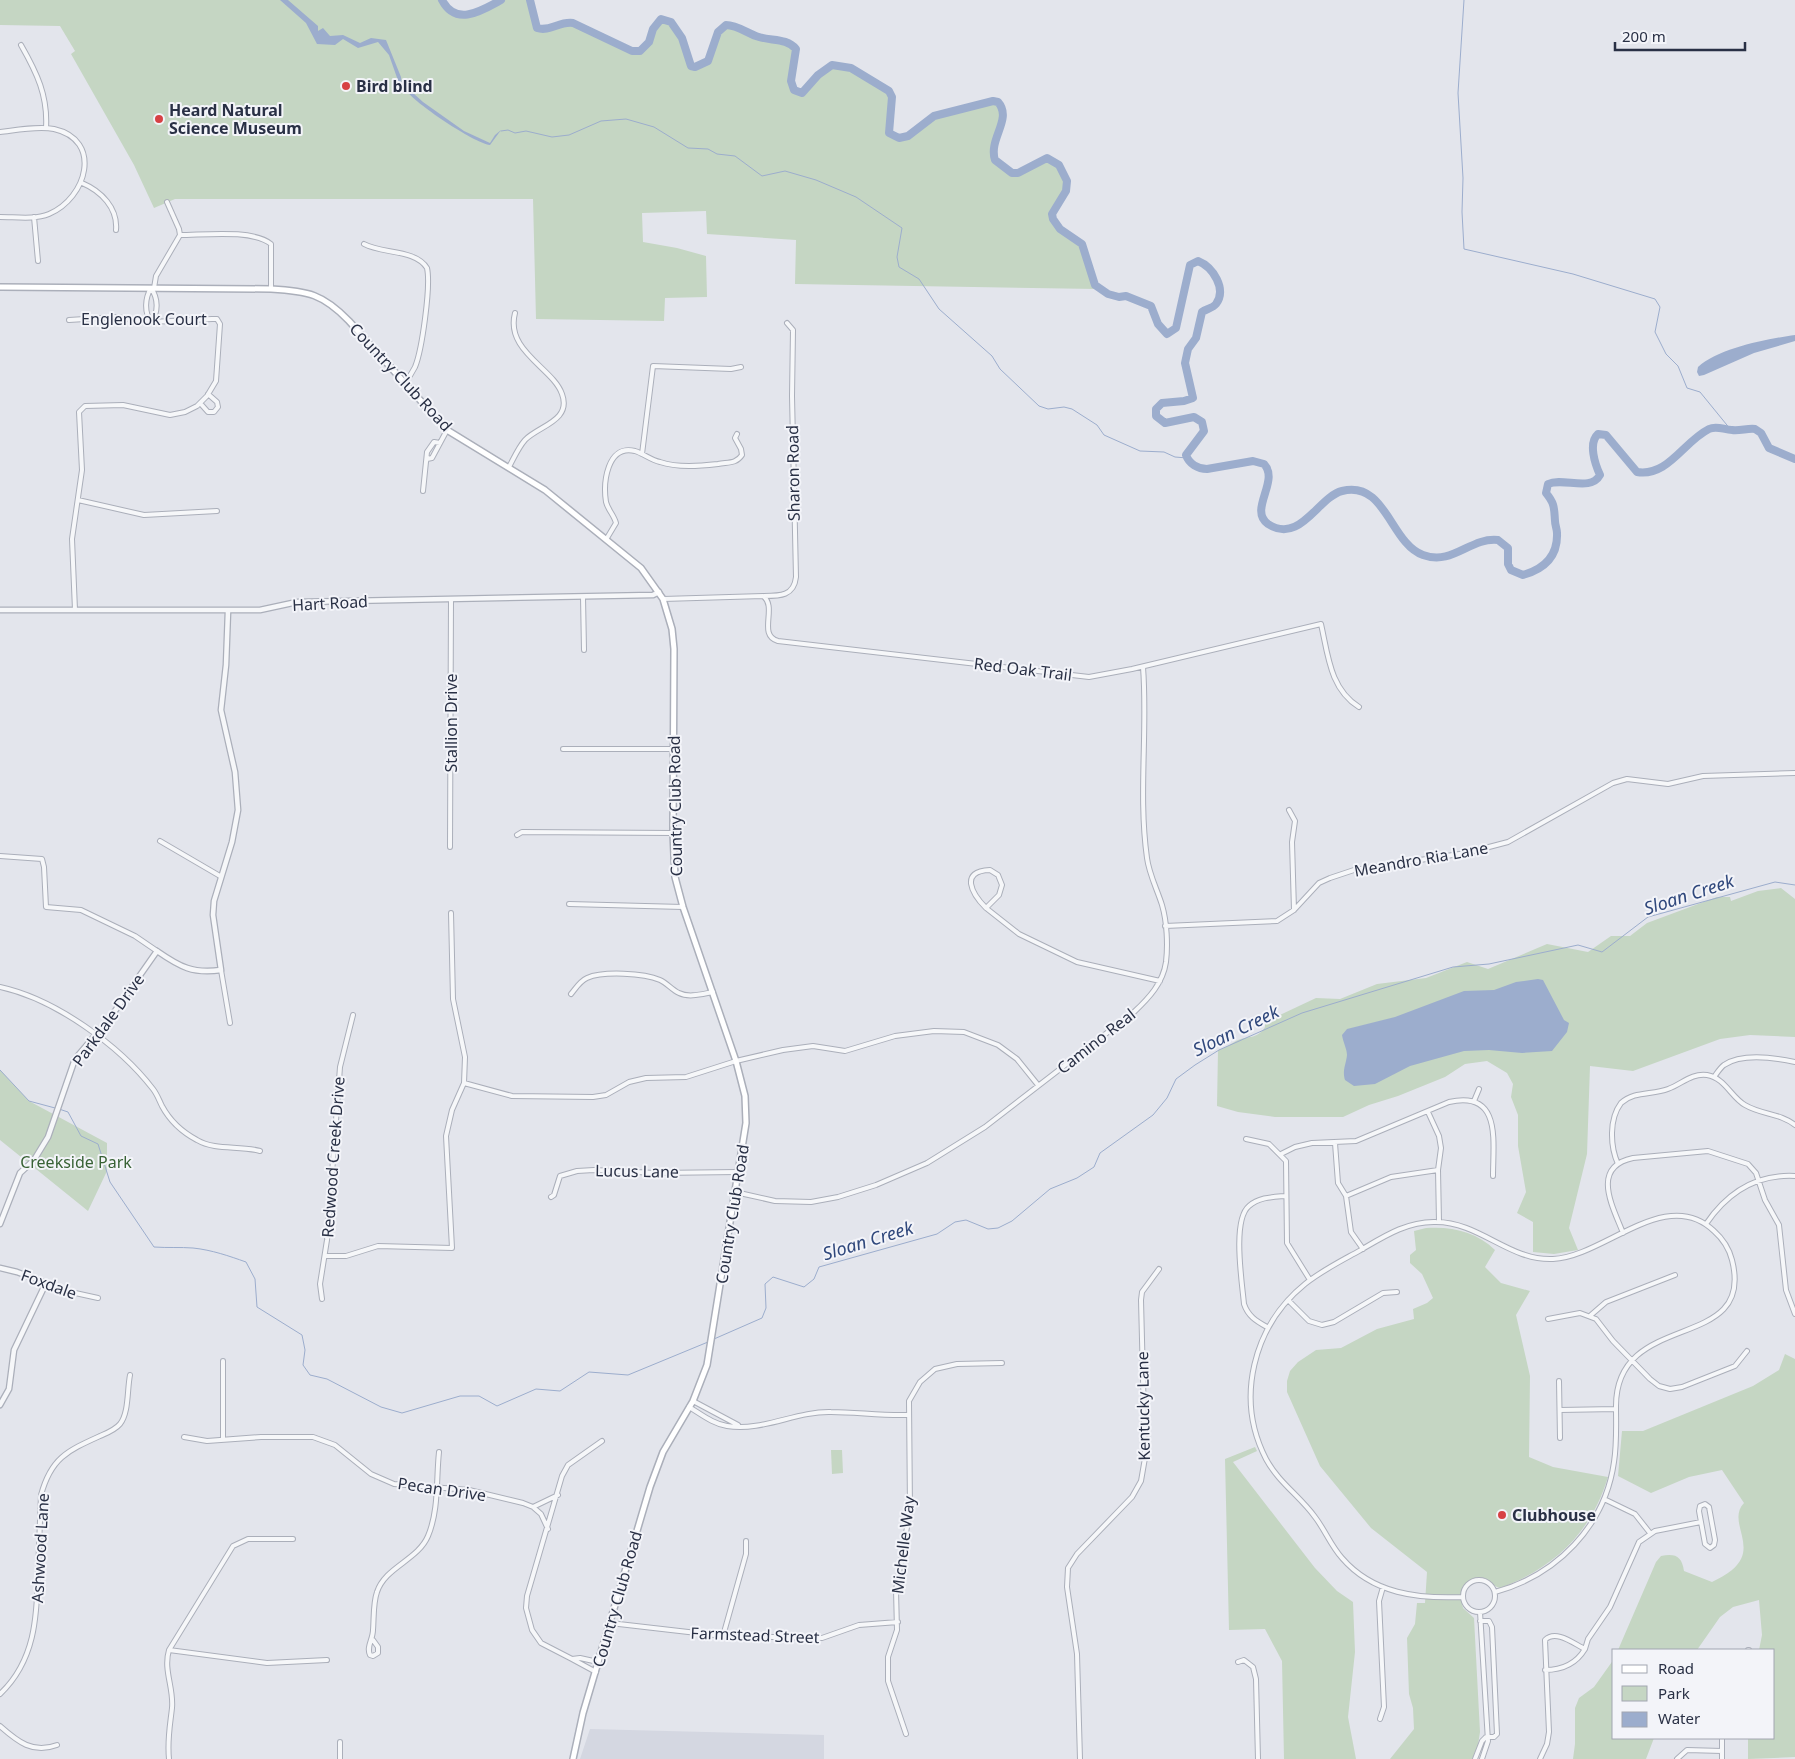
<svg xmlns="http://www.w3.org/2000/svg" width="1795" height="1759" viewBox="0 0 1795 1759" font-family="'Noto Sans',sans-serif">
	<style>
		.built { fill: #d4d7e1 }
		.green { fill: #c5d6c3 }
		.water { fill: #9cadcd }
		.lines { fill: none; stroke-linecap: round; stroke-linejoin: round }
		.stream { stroke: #9cadcd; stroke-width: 1 }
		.river { stroke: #9cadcd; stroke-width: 8 }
		.minor-casing { stroke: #abafba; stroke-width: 6 }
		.tertiary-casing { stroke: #abafba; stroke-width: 7 }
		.secondary-casing { stroke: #abafba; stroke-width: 8 }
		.minor { stroke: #f6f7f9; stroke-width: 4 }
		.tertiary { stroke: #f6f7f9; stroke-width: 4.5 }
		.secondary { stroke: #fff; stroke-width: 5 }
		.poi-dot { fill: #d74144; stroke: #f3f4f9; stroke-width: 2 }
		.labels { text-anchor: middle; stroke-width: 4; stroke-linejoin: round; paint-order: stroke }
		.poi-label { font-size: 16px; font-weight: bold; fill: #293045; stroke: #f3f4f9; text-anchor: start }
		.street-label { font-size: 16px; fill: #293045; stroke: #f3f4f9 }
		.park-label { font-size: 16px; fill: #386235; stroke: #f3f4f9 }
		.water-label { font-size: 18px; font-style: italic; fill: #30487c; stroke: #f3f4f9 }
	</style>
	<rect width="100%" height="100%" fill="#e3e5ec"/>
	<path class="built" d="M590 1729 824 1735V1759H580Z"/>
	<path class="green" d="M0 0H442C457 33 481 5 502 0 510 0 521 0 529 0L536 28C550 33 560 20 573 24 597 31 616 51 641 51L650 42 654 29 661 20 670 22 681 38 690 66 695 68 708 62 715 41 726 26C738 26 748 35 759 38 771 42 782 41 794 46 802 60 786 76 793 91L803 93 819 75 832 66C849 65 884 81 891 97L888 134 899 138 909 137 935 117 993 102 998 103C1011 120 988 139 995 160 1018 187 1022 165 1046 159 1078 169 1064 195 1051 213 1054 232 1072 230 1081 244 1090 257 1086 278 1097 289L795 284 796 240 707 234 706 211 642 213 643 242 677 248 706 256 707 297 665 298 664 321 536 319 533 199H175L154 208 134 165 71 54 75 51 60 26 0 25Z
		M1781 888 1795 899V1037L1750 1035 1720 1039 1633 1071 1590 1066 1587 1154 1569 1228 1578 1250 1554 1254 1533 1252V1222L1517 1213 1526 1192 1518 1146V1115L1511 1097 1513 1084 1507 1073 1487 1061 1465 1064 1445 1077 1398 1096 1369 1105 1343 1117H1275L1238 1112 1217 1106 1218 1050C1226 1048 1230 1044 1236 1041 1248 1035 1257 1040 1265 1027V1022L1316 998 1340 999 1377 984 1426 978 1467 962 1488 969 1547 944 1588 952 1611 936H1630L1647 923 1717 897H1730L1731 901 1758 891Z
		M0 1070 29 1101 107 1143V1171L88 1211 0 1140Z
		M1426 1228C1452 1226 1477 1232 1495 1250L1485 1267 1501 1283 1530 1291 1516 1315 1530 1376 1529 1457 1553 1467 1608 1477C1591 1533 1554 1568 1500 1588 1493 1587 1491 1580 1484 1578 1465 1574 1459 1593 1463 1608L1474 1618 1480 1732 1478 1745 1472 1759H1390L1414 1729 1413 1708 1409 1694 1407 1638 1415 1624 1417 1603H1425L1427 1572 1371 1528 1320 1466 1287 1392V1381L1290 1371 1298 1362 1316 1350 1341 1348 1377 1329 1414 1319 1413 1309 1427 1303 1433 1298 1422 1274 1410 1263V1255L1416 1250 1414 1231Z
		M1785 1354 1795 1359V1757L1748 1759V1738H1774V1650H1759L1762 1635 1759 1600 1733 1607 1720 1617 1697 1650H1618L1656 1562 1661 1556C1675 1553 1682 1556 1684 1571L1712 1582C1718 1579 1726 1575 1732 1570 1760 1547 1726 1522 1744 1503L1722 1470 1689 1477 1651 1493 1618 1476 1622 1431H1643L1753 1386 1779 1370Z
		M1255 1447 1257 1451 1233 1462 1315 1568 1337 1591 1353 1602 1355 1652 1348 1717 1356 1759H1284L1282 1661 1265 1629 1229 1630 1225 1459Z
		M831 1450H842L843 1473 832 1474Z
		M1614 1659V1738H1654L1646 1759H1573L1575 1744V1708L1579 1698 1594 1687Z"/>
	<path class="water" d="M280 0H288L318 26V31L323 28 330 36 343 35 360 43 371 38 386 40 401 77 402 87 407 82 413 93 423 102 464 131 490 143 495 135 501 130 490 145C474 143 414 103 405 89H401L389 55 378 42 358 48 343 39 335 45 317 44 306 23Z
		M1795 335V341L1754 353 1704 375 1699 376 1697 372 1698 367C1719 348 1767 339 1795 335Z
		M1538 979 1543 980 1564 1020 1569 1023 1567 1032 1552 1051 1522 1053 1489 1050 1464 1051 1410 1066 1375 1084 1354 1086 1345 1080C1342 1070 1346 1065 1347 1055 1347 1049 1343 1042 1342 1035L1347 1029 1395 1017 1464 991 1494 990 1516 982Z"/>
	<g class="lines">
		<path class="stream" d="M1464 0 1458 93 1463 178 1462 212 1464 249 1573 274 1655 299 1660 307 1655 332 1666 354 1678 366 1687 388 1700 392 1731 430
			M501 131 508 130 515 133 526 131 552 137 569 135 601 121 626 119 654 127 688 148 708 149 717 154 735 156 762 176 785 171 816 180 856 197 902 228 897 257 899 267 919 279 939 309 992 356 1000 369 1039 406 1048 409 1064 407 1072 409 1097 425 1104 435 1140 451 1164 452 1175 457 1187 458
			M0 1070 29 1101 55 1108
			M59 1109 68 1112 81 1136 98 1144 110 1182 154 1247C168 1248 180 1247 193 1248 212 1250 229 1256 246 1262L255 1279 257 1307 302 1335 305 1350 303 1365 310 1375 327 1379 381 1407 402 1413 460 1396H479L497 1406 536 1389 560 1391 589 1372 628 1375 708 1342
			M714 1339 762 1318 766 1308 765 1284 773 1277 804 1287 814 1279 819 1267 937 1234 955 1222 966 1220 988 1229 998 1228 1012 1221 1050 1189 1077 1178 1094 1167 1100 1153 1153 1115 1167 1098 1176 1079 1195 1065 1219 1050 1302 1013 1453 967 1489 964 1578 945 1602 952 1648 917 1775 882 1795 885"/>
		<path class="river" d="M442 0C456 27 481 11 501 0
			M530 0 537 28C550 32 559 21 573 23L632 51H640L649 42 653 29 661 19 671 22 682 38 691 66 695 67 708 61 718 32 726 25C738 25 748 34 759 37 772 41 787 38 796 49L791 81 794 90 802 93 818 75 832 65 851 68 889 91 892 97 889 133 899 138 908 136 934 116 993 101 998 102C1013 119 988 139 995 160L1012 173H1018L1047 158 1059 165 1067 181 1066 191 1052 214 1053 219 1060 229 1082 244 1095 285 1108 294 1119 297 1126 296 1151 306 1158 324 1167 334 1176 328 1190 265 1198 261C1213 267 1227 289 1216 304 1213 308 1206 309 1202 312L1196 338 1188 349 1185 363 1193 398 1184 401 1162 403 1156 409V416L1165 423 1194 417 1202 422 1204 431 1186 455C1189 464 1198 469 1207 469L1253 461 1264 464C1280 481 1248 510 1268 524 1300 545 1318 497 1342 491 1386 480 1390 543 1423 555 1453 566 1470 537 1498 540L1508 548V564L1511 570 1523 575C1544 569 1558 556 1557 533 1557 529 1555 525 1555 521 1554 508 1555 504 1546 493L1548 484C1563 477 1591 492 1600 475 1595 464 1588 443 1598 434L1606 435 1637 472C1668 477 1683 442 1709 429 1717 425 1724 430 1732 430 1740 431 1748 428 1755 429L1761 433 1769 448 1795 459"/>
		<defs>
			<path id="minor" d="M21 45C37 73 48 96 46 128
				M0 132C17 130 37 126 54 129 103 140 87 198 49 214 34 220 16 217 0 217
				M82 183C101 191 118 208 116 230
				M34 217 38 261
				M180 235C204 235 252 229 271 244V289
				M364 244C382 254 415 249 427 268 431 286 422 350 415 367 412 373 408 379 404 384
				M151 288C158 298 159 312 151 322 144 312 145 298 151 288Z
				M154 288 156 276 180 235 179 229 167 202
				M69 320 116 317 151 322 212 319H217L220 324 216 381 207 396 197 406 185 412 170 415 123 405 85 406 79 412 82 470 72 539 75 610
				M200 403 208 412H214L218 407 217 402 208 394
				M642 454 653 366 731 369 741 367
				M427 459 432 458 447 430
				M509 467C514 458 518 448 525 440 538 426 572 421 562 394 553 368 505 351 515 313
				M423 491 427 452 434 442 440 443
				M78 500 144 515 217 511
				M607 538 616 523C614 515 608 510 606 502 603 483 607 444 635 451 644 454 651 460 660 462 678 468 700 466 718 464 728 462 736 464 742 455L741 449 735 438 737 434
				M764 596C780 596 794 596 796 577L792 396 793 330 787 323
				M583 597 584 650
				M663 599 763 596C778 607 757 635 778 641L1089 677 1132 669 1321 624C1328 655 1330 689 1359 707
				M563 749H674
				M1289 810 1295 821 1292 842 1294 910
				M517 835 522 832 673 833
				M160 841 220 876
				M450 847 451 599
				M0 856 42 859 44 867 46 907 81 910 135 936 157 951
				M990 870 998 875 1002 885 999 895 986 908C972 894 959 871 990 870Z
				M569 904 683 907
				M986 908 1019 934 1077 962 1160 981
				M1165 926 1277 921 1294 910 1319 883 1330 878 1354 870 1466 853 1508 842 1613 783 1627 779 1668 784 1703 776 1795 773
				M221 970 230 1023
				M0 987C55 999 119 1045 153 1089 157 1094 159 1100 162 1106 170 1121 182 1132 197 1140 216 1151 239 1145 260 1151
				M571 994C576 988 580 981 587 978 603 971 644 973 660 980 667 983 672 990 679 993 689 998 702 994 713 992
				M1714 1077C1717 1073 1720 1068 1724 1065 1742 1053 1776 1058 1795 1062
				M464 1083 512 1096 593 1097 606 1095 629 1082 646 1078 686 1077 736 1061 783 1050 813 1046 845 1051 895 1036 934 1031 964 1032 998 1045 1017 1059 1038 1085
				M1474 1101 1479 1089
				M1428 1112 1439 1136 1441 1148 1438 1170 1439 1222
				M1246 1139 1269 1144 1286 1161 1287 1243 1310 1280
				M1335 1143 1338 1183 1346 1196 1351 1232 1363 1249
				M1281 1154 1295 1147 1312 1143 1356 1141 1449 1102C1502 1090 1493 1141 1493 1176
				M1618 1164C1610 1146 1609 1119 1621 1103 1634 1091 1652 1095 1668 1089 1682 1084 1691 1073 1707 1075 1725 1078 1731 1097 1745 1105 1762 1115 1780 1113 1795 1125
				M735 1192 775 1201 811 1202 838 1197 876 1185 927 1163 985 1127 1134 1012C1149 998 1163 983 1166 962 1168 945 1167 922 1162 905 1157 889 1149 874 1147 858 1138 794 1148 730 1143 667
				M1346 1196 1391 1177 1438 1170
				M551 1197 554 1195 560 1176 577 1171 594 1170 656 1173 738 1172
				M1706 1224C1727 1193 1756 1174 1795 1176
				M1623 1233C1613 1207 1590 1167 1633 1158L1708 1151 1748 1164 1756 1173 1765 1200 1779 1225 1786 1290 1795 1314
				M325 1256H346L378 1246 452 1248 446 1136 452 1110 464 1083 465 1057 453 999 451 913
				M46 1283 57 1289 98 1298
				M322 1299 320 1284 327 1240 340 1067 353 1015
				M1288 1300 1309 1321 1322 1325 1334 1322 1383 1293 1397 1292
				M1591 1315 1606 1302 1675 1275
				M1548 1319 1580 1313 1596 1319 1613 1341 1650 1379 1659 1386 1670 1389 1682 1387 1735 1366 1747 1351
				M1267 1327C1256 1321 1248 1316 1244 1304 1242 1282 1232 1220 1249 1206 1259 1197 1273 1197 1285 1196
				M223 1361V1439
				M1559 1381 1560 1438
				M693 1401 738 1425
				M689 1407C701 1414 713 1424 727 1426 762 1432 796 1411 831 1412 856 1412 882 1416 908 1415
				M1560 1410 1616 1409
				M184 1437 207 1441 261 1437H313L335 1445 371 1474 394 1484 469 1490 523 1503 533 1507 541 1514 548 1529
				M1604 1499 1635 1514 1650 1533
				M1705 1504 1709 1507 1715 1540 1714 1545 1710 1548 1705 1544 1699 1511 1700 1506Z
				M533 1507 558 1495
				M1463 1596a16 16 0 1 1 32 0a16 16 0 1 1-32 0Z
				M1463 1597C1418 1599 1373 1594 1342 1558 1331 1546 1325 1530 1315 1517 1300 1496 1279 1483 1266 1459 1235 1399 1253 1326 1305 1284 1321 1271 1341 1261 1359 1251 1383 1237 1407 1221 1436 1222 1480 1222 1509 1261 1553 1259 1604 1257 1666 1185 1714 1231 1723 1239 1729 1248 1732 1260 1756 1354 1616 1308 1616 1406 1616 1425 1617 1443 1614 1462 1605 1526 1557 1575 1495 1592
				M1480 1612 1488 1741 1482 1759
				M1480 1621H1489L1492 1627 1497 1734 1494 1737H1486
				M610 1623 723 1636 822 1638 859 1625 898 1622
				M723 1636 746 1554V1541
				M373 1640 378 1647V1653L373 1656 370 1655C366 1647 373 1639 373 1630 374 1618 373 1603 377 1592 385 1567 418 1560 428 1536 439 1510 436 1480 439 1452
				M169 1650 267 1663 327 1660
				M1748 1650H1749
				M572 1659 541 1643 532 1630 526 1608 527 1596 562 1476 568 1465 602 1441
				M1238 1662 1244 1660 1253 1667 1256 1679 1258 1759
				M1545 1670C1562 1670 1576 1664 1585 1649
				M596 1672 572 1659 580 1658 598 1662
				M0 1694C35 1661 37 1617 38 1573 39 1547 40 1521 41 1495 51 1458 67 1451 100 1436 107 1433 115 1430 120 1424 129 1413 127 1390 130 1375
				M1380 1719 1384 1707 1379 1601 1383 1587
				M0 1726C18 1742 33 1754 57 1745
				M906 1734 888 1681V1657L897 1630 896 1590 910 1510 909 1401 920 1382 935 1369 957 1364 1002 1363
				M1722 1738V1759
				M169 1759C167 1740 170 1726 172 1708 174 1688 163 1670 169 1650L233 1546 248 1539H293
				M340 1759V1742
				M1080 1759 1077 1654 1067 1587 1068 1568 1077 1554 1132 1497 1141 1481 1145 1458 1141 1300 1142 1292 1159 1269
				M1475 1759 1482 1741 1486 1737
				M1540 1759 1547 1744 1549 1732 1545 1640C1556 1629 1574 1644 1585 1649L1588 1639 1610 1607 1639 1542 1655 1531 1701 1522
				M1677 1759 1687 1750 1722 1751"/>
			<path id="tertiary" d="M0 610H260L297 602 653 595 659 592
				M0 1224 20 1173 34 1160 48 1137 75 1059 110 1018 157 951C180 967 193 974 221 970L213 915 214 901 232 842 238 810 235 772 221 710 226 665 228 611
				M0 1268 17 1272 46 1283 14 1350 9 1389 0 1405"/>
			<path id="secondary" d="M0 287 271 289C308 291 323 294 349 321L447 430 545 490 641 568 663 599 672 629 674 649 673 833 675 877 683 907 736 1061 745 1096 746 1123 707 1365 693 1401 663 1452 650 1487 583 1713 573 1759"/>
		</defs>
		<use href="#minor" class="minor-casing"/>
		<use href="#tertiary" class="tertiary-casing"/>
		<use href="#secondary" class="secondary-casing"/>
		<use href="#minor" class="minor"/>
		<use href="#tertiary" class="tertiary"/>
		<use href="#secondary" class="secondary"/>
	</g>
	<g class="poi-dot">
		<circle cx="346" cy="86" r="5"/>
		<circle cx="159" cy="119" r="5"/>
		<circle cx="1502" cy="1515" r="5"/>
	</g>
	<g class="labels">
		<g class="poi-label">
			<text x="356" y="92">Bird blind</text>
			<text x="169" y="116">Heard Natural<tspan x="169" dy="18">Science Museum</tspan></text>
			<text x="1512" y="1521">Clubhouse</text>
		</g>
		<g class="street-label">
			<text x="144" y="325">Englenook Court</text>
			<text transform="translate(401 377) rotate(47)" y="6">Country Club Road</text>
			<text transform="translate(793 473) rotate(-91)" y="6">Sharon Road</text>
			<text transform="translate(330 603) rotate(-3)" y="6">Hart Road</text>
			<text transform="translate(1023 669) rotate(7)" y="6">Red Oak Trail</text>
			<text transform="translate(451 723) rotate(-90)" y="6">Stallion Drive</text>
			<text transform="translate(675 806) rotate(-91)" y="6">Country Club Road</text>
			<text transform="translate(1421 859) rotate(-10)" y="6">Meandro Ria Lane</text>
			<text transform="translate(108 1020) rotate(-54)" y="6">Parkdale Drive</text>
			<text transform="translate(1096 1041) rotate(-38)" y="6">Camino Real</text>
			<text transform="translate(333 1157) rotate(-86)" y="6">Redwood Creek Drive</text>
			<text transform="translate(637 1171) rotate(1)" y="6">Lucus Lane</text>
			<text transform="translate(732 1214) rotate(-81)" y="6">Country Club Road</text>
			<text transform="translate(49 1284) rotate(20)" y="6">Foxdale</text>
			<text transform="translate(1143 1406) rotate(-91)" y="6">Kentucky Lane</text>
			<text transform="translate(442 1489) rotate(8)" y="6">Pecan Drive</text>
			<text transform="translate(903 1545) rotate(-83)" y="6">Michelle Way</text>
			<text transform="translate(40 1548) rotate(-87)" y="6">Ashwood Lane</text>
			<text transform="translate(617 1599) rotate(-74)" y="6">Country Club Road</text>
			<text transform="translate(755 1635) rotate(2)" y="6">Farmstead Street</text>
		</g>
		<g class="park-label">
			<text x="76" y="1168">Creekside Park</text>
		</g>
		<g class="water-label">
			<text transform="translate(1689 895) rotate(-18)" y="6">Sloan Creek</text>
			<text transform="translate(1236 1031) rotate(-26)" y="6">Sloan Creek</text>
			<text transform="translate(868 1241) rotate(-17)" y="6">Sloan Creek</text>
		</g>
	</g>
	<rect x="1612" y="1649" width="162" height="90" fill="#f3f4f9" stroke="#a2a6b1"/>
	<rect x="1622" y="1665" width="25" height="8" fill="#ffffff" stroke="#a2a6b1"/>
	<text x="1658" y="1674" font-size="15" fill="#293045">Road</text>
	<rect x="1622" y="1686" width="25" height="15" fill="#c5d6c3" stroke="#a2a6b1"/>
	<text x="1658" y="1699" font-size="15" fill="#293045">Park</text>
	<rect x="1622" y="1712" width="25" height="15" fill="#9cadcd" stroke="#a2a6b1"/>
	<text x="1658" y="1724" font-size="15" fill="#293045">Water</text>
	<path d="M1615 42v8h130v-8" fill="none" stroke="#293045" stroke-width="2.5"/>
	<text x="1622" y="42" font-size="15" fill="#293045" stroke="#f3f4f9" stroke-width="4" paint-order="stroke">200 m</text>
</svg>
